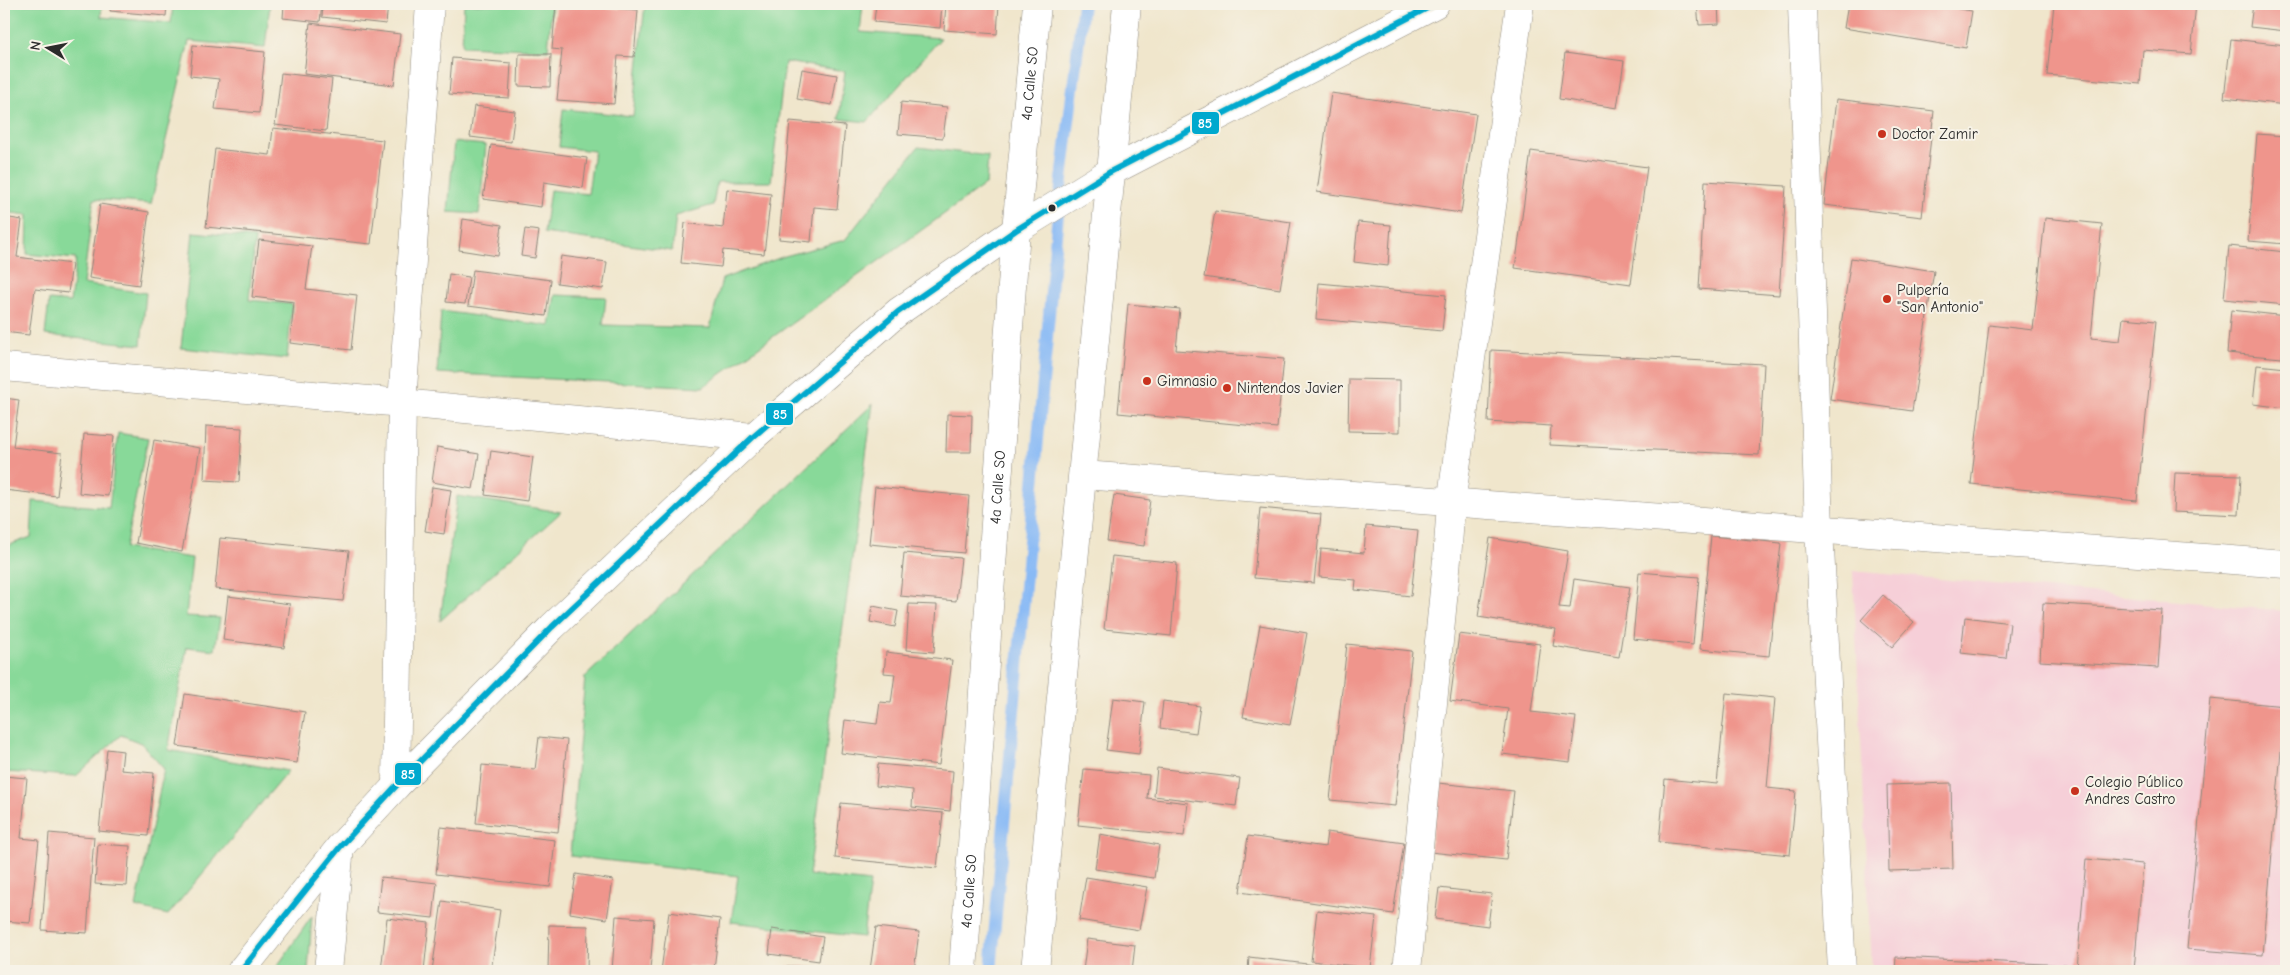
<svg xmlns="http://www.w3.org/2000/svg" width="2290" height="975" viewBox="0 0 2290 975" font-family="'Comic Neue',sans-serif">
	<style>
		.built { fill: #f6cfd8 }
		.green { fill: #88d999; stroke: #5a8262 }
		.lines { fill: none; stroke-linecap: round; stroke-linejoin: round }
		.stream { stroke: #89baf5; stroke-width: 12 }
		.building { fill: #ef958c }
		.minor-casing { stroke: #8e887c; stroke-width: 29 }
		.trunk-casing { stroke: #8e887c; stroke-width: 29 }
		.minor { stroke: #fff; stroke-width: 28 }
		.trunk { stroke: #fff; stroke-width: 28 }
		.bus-1-casing { stroke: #f7f3e8; stroke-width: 10 }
		.bus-1 { stroke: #00a9ce; stroke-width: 6 }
		.poi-dot { fill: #c8321e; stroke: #f7f3e8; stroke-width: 2 }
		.bus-dot { fill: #2b2b2b; stroke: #f7f3e8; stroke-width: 2 }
		.labels { text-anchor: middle; stroke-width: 4; stroke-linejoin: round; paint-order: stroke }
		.street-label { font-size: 15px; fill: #2b2b2b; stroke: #f7f3e8 }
		.poi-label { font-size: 15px; fill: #2b2b2b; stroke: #f7f3e8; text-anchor: start }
		.line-badge { stroke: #f7f3e8; stroke-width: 2 }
		.badge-label { font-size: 14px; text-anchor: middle; font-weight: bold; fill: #fff }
	</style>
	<rect width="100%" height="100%" fill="#f7f3e8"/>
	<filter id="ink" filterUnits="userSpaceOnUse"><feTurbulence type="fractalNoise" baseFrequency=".02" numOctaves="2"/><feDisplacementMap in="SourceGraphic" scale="10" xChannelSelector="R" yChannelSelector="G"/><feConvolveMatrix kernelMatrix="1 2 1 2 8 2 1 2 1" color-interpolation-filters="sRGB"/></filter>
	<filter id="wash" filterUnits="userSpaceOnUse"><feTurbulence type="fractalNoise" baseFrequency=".0096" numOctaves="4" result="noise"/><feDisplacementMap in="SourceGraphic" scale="20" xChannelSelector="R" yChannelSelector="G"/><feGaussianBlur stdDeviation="1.12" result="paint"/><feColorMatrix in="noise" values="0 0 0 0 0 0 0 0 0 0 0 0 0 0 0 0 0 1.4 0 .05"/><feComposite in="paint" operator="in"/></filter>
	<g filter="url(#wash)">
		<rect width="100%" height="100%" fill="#f0e6cc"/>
		<path class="built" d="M1853 571 2286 611V971H1872Z"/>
		<path class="green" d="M4 4H102L101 17 171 23 173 4H270L265 48 189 41 151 204 94 199 83 284 146 293 141 345 45 335 49 300 70 302 76 259 27 254 28 215 4 212Z
			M464 4H552L548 50 462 46Z
			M645 4H863L860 32 941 38 867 122 839 119 845 71 785 62 771 182H717L713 205 676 216 672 251 544 233 550 190 588 194 594 151 559 147 563 109 633 116Z
			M454 142 486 145 479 214 448 212Z
			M918 147 988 156 986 184 703 387 437 373 441 311 550 326 555 295 606 297 603 325 710 328 722 279 785 256 845 240Z
			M193 232 255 238 249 300 292 304 287 359 181 348Z
			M873 404 809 875 870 882 863 937 731 922 738 876 570 856 585 677Z
			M118 433 148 438 125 548 192 558 186 616 220 618 215 650 187 647 168 750 288 771 168 915 136 907 164 769 141 743 121 735 76 776 4 772V547L31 537 33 501 109 508Z
			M457 496 561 512 440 621Z
			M312 916 308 971H274Z"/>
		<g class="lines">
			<path class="stream" d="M991 971 1058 213 1083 4"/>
		</g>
		<g id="blocks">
			<path class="building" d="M111 4H167L166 16 110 11Z
				M284 4H322L320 22 283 18Z
				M323 4H388L386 24 322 17Z
				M556 4 638 10 634 57 618 56 614 104 557 100 562 50 552 49Z
				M876 4H942L940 28 874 22Z
				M946 4H999L997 34 944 30Z
				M1697 4H1718L1719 24 1699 25Z
				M1848 4H1927L1972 11 1966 48 1844 28Z
				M2054 4H2196L2191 54 2143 50 2140 84 2047 75Z
				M2253 4H2286V31L2250 27Z
				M310 23 400 34 394 85 304 74Z
				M2231 39 2286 45V105L2224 98Z
				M193 45 265 52 259 113 215 109 219 79 190 76Z
				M1565 53 1624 61 1617 108 1559 99Z
				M519 54H551L550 87 518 86Z
				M452 58 511 63 509 98 449 94Z
				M802 69 837 75 832 105 797 99Z
				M281 73 332 79 326 131 275 125Z
				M1331 93 1476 114 1461 213 1317 192Z
				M1836 99 1934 111 1922 217 1824 205Z
				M901 102 947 107 943 138 898 134Z
				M474 106 515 111 511 142 470 137Z
				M790 121 845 126 837 209 814 207 811 242 779 239Z
				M273 128 383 140 371 244 206 227 215 149 270 155Z
				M2257 134 2286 136V244L2248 241Z
				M491 145 587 158 583 188 544 182 541 207 483 199Z
				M1531 151 1647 167 1631 284 1515 268Z
				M1705 181 1786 186 1779 295 1699 289Z
				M727 189 771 194 764 254 723 250 721 267 681 263 685 223 723 228Z
				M100 204 149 212 139 285 89 278Z
				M1215 211 1291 222 1280 289 1204 277Z
				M4 217 22 220 17 257 72 264 68 293 35 289 29 335 4 332Z
				M2045 218 2102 224 2091 338 2120 341 2123 318 2156 321 2137 501 1971 484 1989 325 2033 330Z
				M463 219 502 225 498 256 459 250Z
				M1358 222 1391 225 1388 266 1354 262Z
				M525 229 539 231 535 258 521 256Z
				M259 240 312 246 306 289 357 295 351 350 290 343 294 302 252 297Z
				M2229 246 2286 252V305L2224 299Z
				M561 256 607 262 603 289 557 283Z
				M1851 258 1934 271 1912 411 1830 399Z
				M473 270 551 280 546 316 468 306Z
				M449 274 469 277 465 304 446 302Z
				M1319 283 1446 295 1442 331 1316 319Z
				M1128 304 1180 309 1176 350 1284 359 1277 428 1118 413Z
				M2231 310 2286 316 2282 358 2227 353Z
				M1491 350 1764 364 1759 455 1550 445 1551 426 1488 422Z
				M2257 365 2286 368V408L2253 404Z
				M1349 379 1400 380V432L1348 431Z
				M4 398 19 400 13 447 62 453 57 496 4 490Z
				M947 414 972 415 971 452H946Z
				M206 426 242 428 239 482 204 480Z
				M84 434 114 436 108 496 79 493Z
				M154 440 200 448 182 552 136 543Z
				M437 447 479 454 473 489 432 482Z
				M491 451 533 457 527 501 485 495Z
				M2175 473 2241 475 2239 515 2173 512Z
				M432 487 451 490 444 534 425 531Z
				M875 487 969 496 964 553 869 544Z
				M1114 495 1150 500 1144 546 1107 541Z
				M1260 508 1321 514 1314 583 1254 578Z
				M1366 526 1418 531 1411 596 1355 590 1356 580 1319 577 1321 549 1364 553Z
				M1711 536 1781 543 1769 656 1700 649Z
				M220 538 349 551 343 601 215 589Z
				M1490 538 1568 551 1559 607 1570 608 1574 579 1630 587 1619 657 1553 646 1556 629 1478 617Z
				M904 553 961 558 956 601 900 596Z
				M1112 556 1177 563 1171 636 1104 629Z
				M1639 572 1699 577 1693 645 1633 639Z
				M1883 595 1914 622 1892 647 1861 620Z
				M228 596 290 604 284 648 223 640Z
				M2043 603 2162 610 2158 668 2040 661Z
				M909 604 937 605 934 652 906 650Z
				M873 606 898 611 895 627 870 622Z
				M1965 617 2010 623 2006 658 1961 653Z
				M1260 625 1307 633 1290 725 1243 717Z
				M1459 634 1540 644 1531 712 1576 717 1570 762 1502 754 1508 709 1450 701Z
				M1347 644 1412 651 1395 806 1330 800Z
				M886 652 952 660 939 765 841 753 845 720 877 724 880 702 891 703 895 674 884 673Z
				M1726 693 1775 698 1767 788 1796 791 1790 855 1659 842 1665 779 1717 784Z
				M185 694 305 712 297 763 177 746Z
				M1113 698 1145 702 1139 754 1106 750Z
				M2210 699 2285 706 2263 955 2187 949Z
				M1163 701 1200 706 1196 733 1160 728Z
				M539 737 567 740 558 832 476 823 482 765 535 770Z
				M107 749 123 751 121 770 154 773 148 836 99 831Z
				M878 764 953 771 950 811 912 807 913 790 876 786Z
				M1157 768 1240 778 1236 806 1154 796Z
				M1084 769 1149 775 1147 798 1188 803 1184 836 1078 825Z
				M4 776 27 778 21 838 39 840 30 923 4 921Z
				M1438 783 1514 791 1506 860 1430 852Z
				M1951 783 1953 869 1889 871 1887 785Z
				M841 803 943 813 937 868 835 858Z
				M441 827 555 840 550 887 436 874Z
				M1327 832 1404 843 1393 914 1240 892 1248 836 1325 847Z
				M49 833 94 837 87 933 42 930Z
				M1100 834 1159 845 1154 878 1095 869Z
				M98 844 130 846 127 886 95 884Z
				M2086 859 2143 864 2134 971 2077 969Z
				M576 874 613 880 607 919 570 913Z
				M381 877 437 883 433 918 377 912Z
				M1086 877 1147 887 1139 930 1079 920Z
				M1439 888 1492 894 1488 926 1435 919Z
				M442 901 500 910 491 971H432Z
				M1317 910 1376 917 1370 968 1311 961Z
				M669 912 720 919 714 969 688 966V971H661Z
				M616 916 654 919 650 971H612Z
				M387 918 429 923 424 971H381Z
				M549 925 588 926 587 971H548Z
				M876 927 919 932 914 971 870 970Z
				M772 929 823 937 819 961 769 954Z
				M1087 939 1135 945 1132 971H1083Z
				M1249 957 1357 970V971H1248Z
				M1896 957 2066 965V971H1895Z
				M787 966 842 968V971H787Z"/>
		</g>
	</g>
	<g filter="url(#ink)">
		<use href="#blocks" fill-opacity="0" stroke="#8e887c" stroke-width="1"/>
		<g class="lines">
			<defs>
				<g id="minor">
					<path d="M1802 4 1819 529 1842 971"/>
					<path d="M4 367 402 403 753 437"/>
					<path d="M1083 475 2286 564"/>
					<path d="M396 786 402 403 430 4"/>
					<path d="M328 971 340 847"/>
					<path id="s1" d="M963 971 1016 230 1037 4"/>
					<path d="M1035 971 1127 4"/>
					<path d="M1407 971 1447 559 1451 504 1520 4"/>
				</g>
				<path id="trunk" d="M241 971 340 847 396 786 552 627 753 437 898 312 1016 230 1110 172 1435 4"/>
			</defs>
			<use href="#minor" class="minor-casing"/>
			<use href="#trunk" class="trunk-casing"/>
			<use href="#minor" class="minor"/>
			<use href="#trunk" class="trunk"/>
			<defs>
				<path id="bus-1" d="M241 971 340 847 396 786 552 627 753 437 898 312 1016 230 1110 172 1435 4"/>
			</defs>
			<use href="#bus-1" class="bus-1-casing"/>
			<use href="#bus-1" class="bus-1"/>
		</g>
	</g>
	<g class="poi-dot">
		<circle cx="1882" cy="134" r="5"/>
		<circle cx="1887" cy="299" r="5"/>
		<circle cx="1147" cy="381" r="5"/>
		<circle cx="1227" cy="388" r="5"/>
		<circle cx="2075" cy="791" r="5"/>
	</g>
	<circle class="bus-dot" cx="1052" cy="208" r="4.5"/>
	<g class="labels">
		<g class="street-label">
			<text dy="5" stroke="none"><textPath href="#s1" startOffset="890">4a Calle SO</textPath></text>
			<text dy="5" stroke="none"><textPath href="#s1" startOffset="485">4a Calle SO</textPath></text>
			<text dy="5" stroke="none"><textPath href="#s1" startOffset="80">4a Calle SO</textPath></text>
		</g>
		<g class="poi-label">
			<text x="1892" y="139">Doctor Zamir</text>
			<text x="1897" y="295">Pulpería<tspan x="1897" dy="17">"San Antonio"</tspan></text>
			<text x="1157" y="386">Gimnasio</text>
			<text x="1237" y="393">Nintendos Javier</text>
			<text x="2085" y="787">Colegio Público<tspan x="2085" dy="17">Andres Castro</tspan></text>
		</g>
	</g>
	<g class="line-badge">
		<rect x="1191" y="111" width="29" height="24" rx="5" fill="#00a9ce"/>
		<rect x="765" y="402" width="29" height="24" rx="5" fill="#00a9ce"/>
		<rect x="394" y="762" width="28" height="24" rx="5" fill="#00a9ce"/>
	</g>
	<g class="badge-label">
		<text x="1205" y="128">85</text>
		<text x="780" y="419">85</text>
		<text x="408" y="779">85</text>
	</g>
	<rect width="2290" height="975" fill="none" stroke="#f7f3e8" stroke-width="20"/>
	<g transform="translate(48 48) rotate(280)" stroke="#f7f3e8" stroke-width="4" paint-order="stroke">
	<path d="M0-4L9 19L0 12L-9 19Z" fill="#2b2b2b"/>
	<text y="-8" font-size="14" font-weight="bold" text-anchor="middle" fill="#2b2b2b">N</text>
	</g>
</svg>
